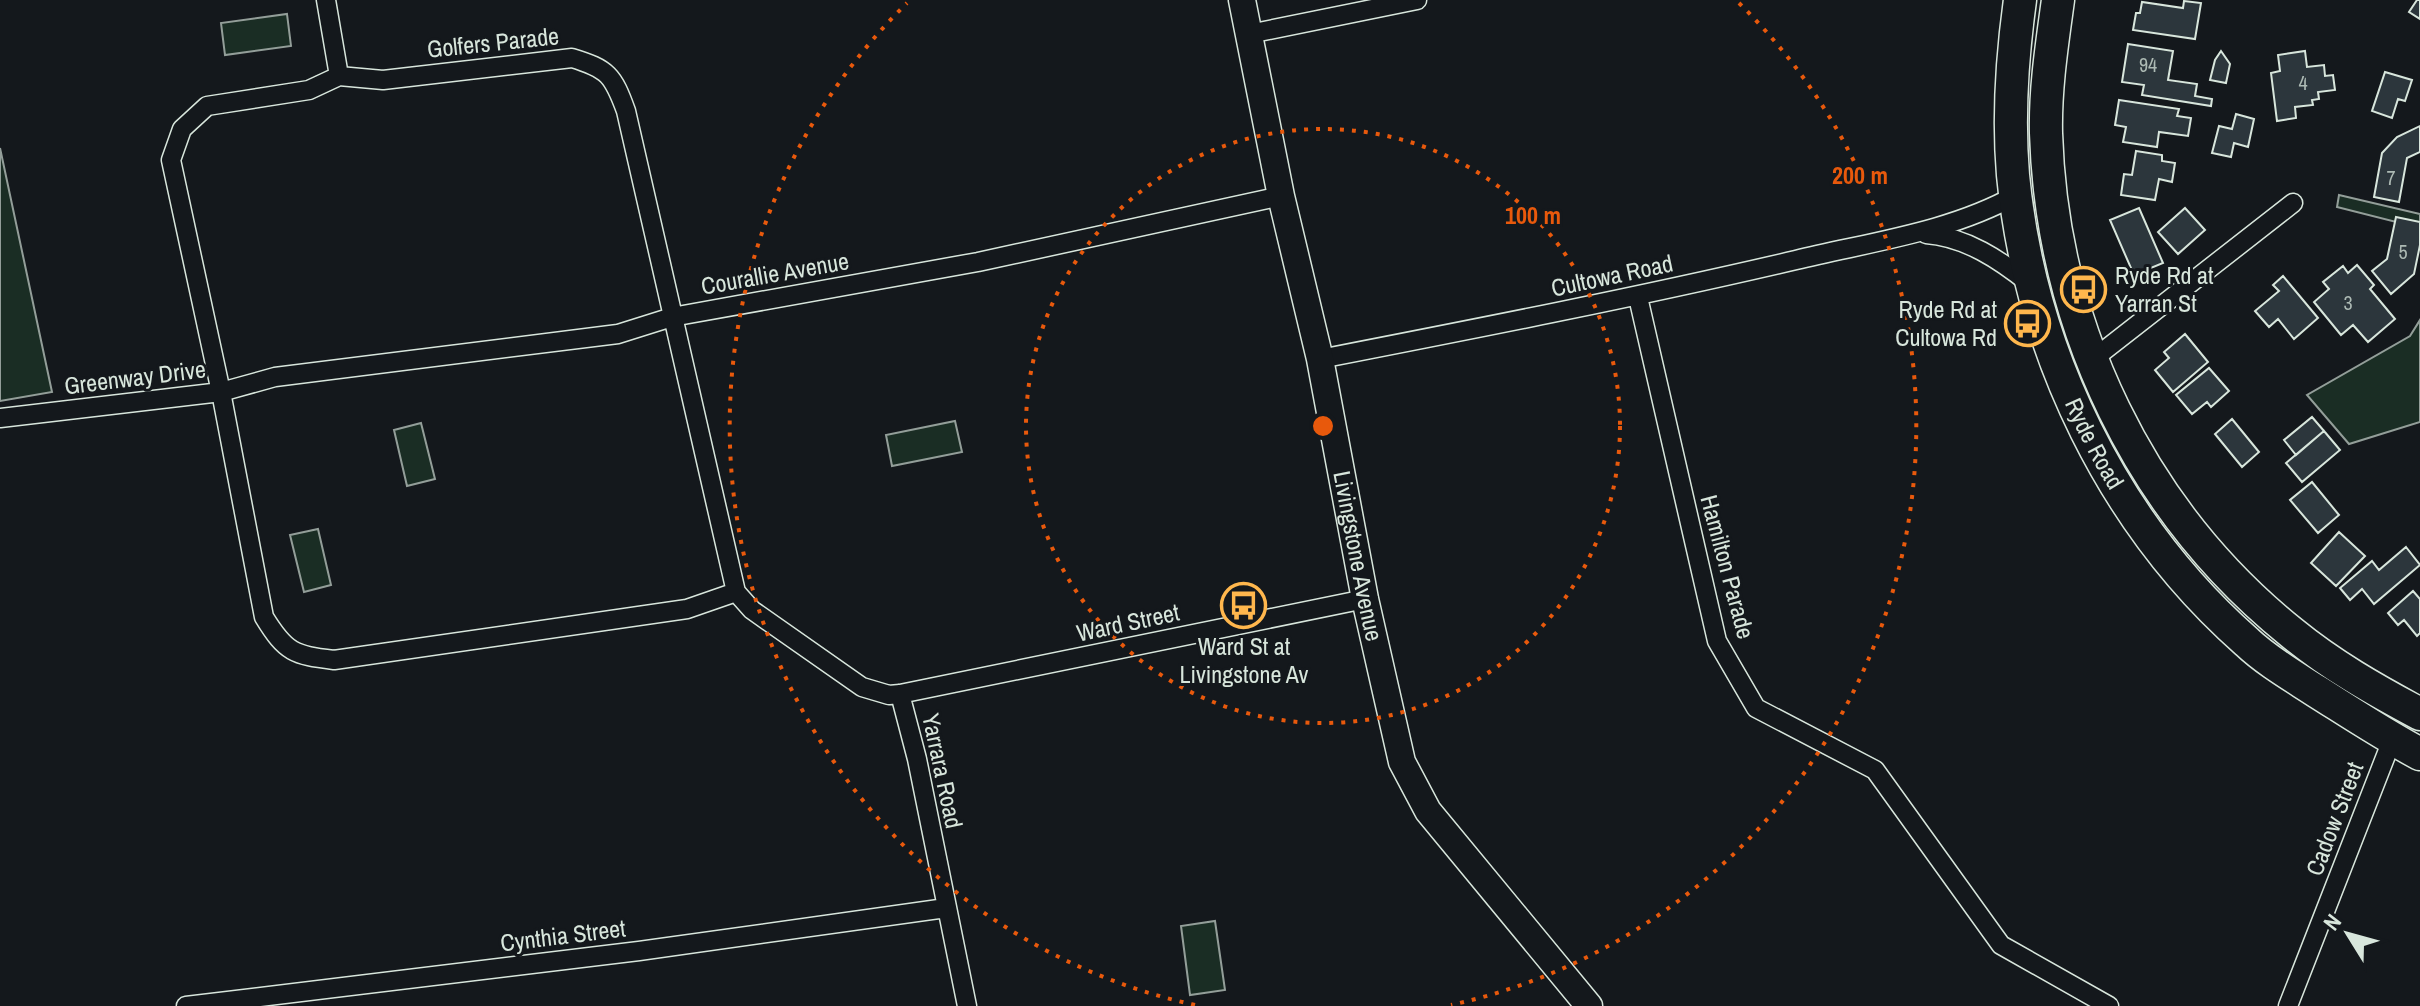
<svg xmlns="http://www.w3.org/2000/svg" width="2420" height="1006" viewBox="0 0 2420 1006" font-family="'Archivo Narrow',sans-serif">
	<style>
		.green { fill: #1a2d24; stroke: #939e99; stroke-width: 2 }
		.building { fill: #2c363c; stroke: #d8e6dc; stroke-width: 2 }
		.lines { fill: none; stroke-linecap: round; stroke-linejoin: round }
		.street-casing { stroke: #d8e6dc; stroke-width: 21 }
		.secondary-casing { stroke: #d8e6dc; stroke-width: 29 }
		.highway-casing { stroke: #d8e6dc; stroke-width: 35 }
		.street { stroke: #14181c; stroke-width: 18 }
		.secondary { stroke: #14181c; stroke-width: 26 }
		.highway { stroke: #14181c; stroke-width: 32 }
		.ring { fill: none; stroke: #e8590c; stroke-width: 4; stroke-dasharray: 4 8 }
		.labels { text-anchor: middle; stroke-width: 6; stroke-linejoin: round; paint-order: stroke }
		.number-label { font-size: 20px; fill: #adbab4 }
		.street-label { font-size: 24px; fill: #d8e6dc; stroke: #14181c }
		.poi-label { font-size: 24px; fill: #d8e6dc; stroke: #14181c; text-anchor: start }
		.centre { fill: #e8590c; stroke: #14181c; stroke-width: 4 }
		.ring-label { font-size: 24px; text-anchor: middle; font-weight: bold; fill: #e8590c; stroke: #14181c; stroke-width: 6; stroke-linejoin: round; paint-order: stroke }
	</style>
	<rect width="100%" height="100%" fill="#14181c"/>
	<path class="green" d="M287 14 291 46 225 55 221 23Z
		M0 148 52 392 0 401Z
		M2339 195 2420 214V228L2337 207Z
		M2420 320V422L2349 444 2307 395 2410 336Z
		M955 421 962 452 892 466 886 435Z
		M421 423 435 479 407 486 394 430Z
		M318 529 331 585 304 592 290 535Z
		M1215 921 1225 990 1190 995 1181 926Z"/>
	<path class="building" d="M2417 0H2420V19L2409 12Z
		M2184 1 2201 3 2195 39 2133 30 2136 13H2140L2142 2 2183 8Z
		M2128 44 2173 51 2168 80 2197 84 2195 96 2212 99 2211 106 2142 95 2144 85 2122 82Z
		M2221 51 2230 64 2226 83 2210 80 2215 60Z
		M2305 51 2307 67 2324 65 2325 76 2333 75 2335 90 2318 92 2319 99 2312 100 2313 105 2295 107 2296 118 2277 121 2271 73 2280 71 2278 55Z
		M2385 72 2412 80 2405 101 2398 99 2392 118 2372 111Z
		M2119 100 2179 109 2177 116 2191 118 2188 136 2159 132 2157 147 2123 142 2126 127 2115 125Z
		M2236 114 2254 119 2248 147 2234 143 2231 157 2212 153 2219 126 2232 129Z
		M2420 126V152L2407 158 2399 202 2374 197 2382 153 2397 137Z
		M2136 151 2162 155V161L2175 163 2172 182 2159 179 2155 200 2121 195 2124 174 2132 175Z
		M2139 208 2163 263 2134 275 2110 220Z
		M2185 208 2205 230 2178 254 2158 232Z
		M2396 217 2420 222V245L2414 274 2391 294 2372 271 2387 259Z
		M2357 265 2374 285 2370 289 2395 319 2368 342 2353 325 2341 335 2314 302 2329 289 2323 282 2343 266 2348 273Z
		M2283 276 2318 318 2294 339 2278 319 2269 327 2255 311 2279 291 2273 285Z
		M2185 334 2208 362 2173 392 2155 370 2169 358 2164 352Z
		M2209 368 2229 391 2211 407 2207 402 2192 414 2176 395Z
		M2312 417 2324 431 2296 455 2284 440Z
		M2232 419 2259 452 2242 467 2215 434Z
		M2324 431 2340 450 2302 482 2286 463Z
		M2312 482 2339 515 2318 533 2290 500Z
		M2339 532 2365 556 2336 586 2311 563Z
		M2406 547 2420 565 2374 604 2362 589 2350 600 2340 588 2372 561 2379 570Z
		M2413 591 2420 599V633L2417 636 2404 620 2398 625 2388 613Z"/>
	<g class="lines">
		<defs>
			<path id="street" d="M326 0 339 76
				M1249 34 1417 0
				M1926 234C1966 237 2000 260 2030 284
				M1638 297 1717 641 1756 708 1875 770 2001 945 2109 1006
				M1320 359C1479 328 1638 297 1796 260 1870 242 1950 232 2016 195
				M2092 360 2293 203
				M0 418 221 392 275 377 618 334 672 317 978 262 1281 196
				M736 592 687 609 334 660C294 655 286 653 264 617L221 392 171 160 182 129 207 106 309 90 339 76 383 80 572 58C608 69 613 75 626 111L736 592 752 610 862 687 889 695 900 694 1365 599
				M900 694 917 759 967 1006
				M186 1006 639 951 946 908
				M2288 1006 2392 740"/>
			<g id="secondary">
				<path id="s1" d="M1242 0 1281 196 1320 359 1365 599 1402 762 1428 811 1589 1006"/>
			</g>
			<g id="highway">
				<path id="s2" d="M2020 0C2012 58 2008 116 2013 175 2030 352 2113 524 2247 642 2267 661 2293 676 2316 691 2351 713 2384 735 2420 754"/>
				<path d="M2058 0C2052 44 2045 89 2046 133 2052 327 2140 511 2292 633 2331 665 2375 690 2420 714"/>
			</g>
		</defs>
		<use href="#street" class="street-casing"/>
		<use href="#secondary" class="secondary-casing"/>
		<use href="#highway" class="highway-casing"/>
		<use href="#street" class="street"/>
		<use href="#secondary" class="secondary"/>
		<use href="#highway" class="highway"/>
	</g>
	<g class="ring">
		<circle cx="1323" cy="426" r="297"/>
		<path d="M1195 1005A593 593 0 0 1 907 3M1739 3A593 593 0 0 1 1451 1005"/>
	</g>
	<defs>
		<symbol id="bus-ring" viewBox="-11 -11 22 22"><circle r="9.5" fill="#14181c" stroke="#ffb74d" stroke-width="1.5"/><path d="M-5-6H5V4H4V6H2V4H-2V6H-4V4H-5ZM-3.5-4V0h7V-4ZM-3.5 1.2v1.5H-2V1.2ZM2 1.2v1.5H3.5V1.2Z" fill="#ffb74d"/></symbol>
	</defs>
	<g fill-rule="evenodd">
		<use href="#bus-ring" x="2058" y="264" width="51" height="51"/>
		<use href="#bus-ring" x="2002" y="298" width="51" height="51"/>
		<use href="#bus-ring" x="1218" y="580" width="51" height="51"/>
	</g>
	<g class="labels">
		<g class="number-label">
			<text x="2148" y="72">94</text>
			<text x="2303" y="90">4</text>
			<text x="2391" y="185">7</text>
			<text x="2403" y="259">5</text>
			<text x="2348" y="310">3</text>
		</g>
		<g class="street-label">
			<text transform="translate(493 43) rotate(-6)" y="8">Golfers Parade</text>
			<text transform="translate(775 274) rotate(-10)" y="8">Courallie Avenue</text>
			<text transform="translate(1612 276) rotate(-12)" y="8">Cultowa Road</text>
			<text transform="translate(135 378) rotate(-7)" y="8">Greenway Drive</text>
			<text dy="8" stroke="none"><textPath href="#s2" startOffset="458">Ryde Road</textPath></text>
			<text dy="8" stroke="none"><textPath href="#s1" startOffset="568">Livingstone Avenue</textPath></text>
			<text transform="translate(1727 567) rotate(75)" y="8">Hamilton Parade</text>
			<text transform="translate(1128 623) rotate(-12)" y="8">Ward Street</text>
			<text transform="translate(942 771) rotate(78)" y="8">Yarrara Road</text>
			<text transform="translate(2335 819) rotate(-69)" y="8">Cadow Street</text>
			<text transform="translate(563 936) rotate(-7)" y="8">Cynthia Street</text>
		</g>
		<g class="poi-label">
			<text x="2115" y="284">Ryde Rd at<tspan x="2115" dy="28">Yarran St</tspan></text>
			<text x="1997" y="318" text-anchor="end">Ryde Rd at<tspan x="1997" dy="28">Cultowa Rd</tspan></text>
			<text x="1244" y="655" text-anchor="middle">Ward St at<tspan x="1244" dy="28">Livingstone Av</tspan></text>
		</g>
	</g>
	<circle cx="1323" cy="426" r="12" class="centre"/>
	<g class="ring-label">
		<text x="1860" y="184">200 m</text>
		<text x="1533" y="224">100 m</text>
	</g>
	<g transform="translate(2348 934) rotate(307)" stroke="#14181c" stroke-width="6" paint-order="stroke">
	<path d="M0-6L14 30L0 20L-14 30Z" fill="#d8e6dc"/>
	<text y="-12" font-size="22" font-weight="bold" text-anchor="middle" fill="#d8e6dc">N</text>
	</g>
</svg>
